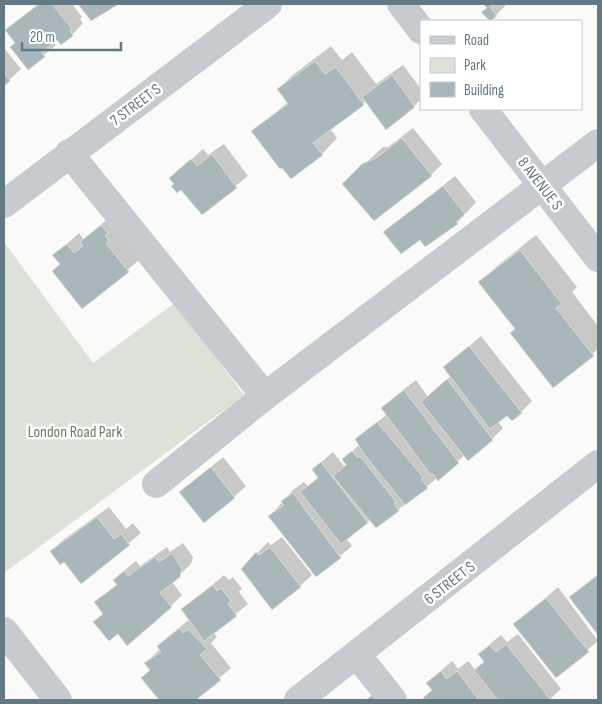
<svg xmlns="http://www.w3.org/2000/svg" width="602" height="704" viewBox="0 0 602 704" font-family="'Sofia Sans Condensed',sans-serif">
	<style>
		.green { fill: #dde2d8 }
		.shadow { fill: #0003 }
		.building { fill: #a9b6ba; stroke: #dcdcda }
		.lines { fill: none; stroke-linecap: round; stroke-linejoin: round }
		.minor { stroke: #c5cbce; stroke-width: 28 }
		.labels { text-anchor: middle; stroke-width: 5; stroke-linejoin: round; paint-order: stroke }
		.street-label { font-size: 16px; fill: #637a85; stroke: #fff }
		.park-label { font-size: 16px; fill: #6b7b62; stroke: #fff }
	</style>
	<rect width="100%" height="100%" fill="#fafaf8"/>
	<path class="green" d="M4 242 93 363 175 303 244 395 4 573Z"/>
	<path class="shadow" d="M38 4H72L82 17 80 19 83 23 72 35 53 42 56 45 28 68 17 43 7 30Z
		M485 4H507L496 15Z
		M331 46 342 60 352 52 376 84 403 65 421 89V99L414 106 366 101 330 129 337 138 322 154 253 132 288 102 278 89 294 74Z
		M4 48 21 69 4 85Z
		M413 128 442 164 431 175 355 173 383 147H388Z
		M224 144 248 176 202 213 171 178 203 149 208 155Z
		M455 176 476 202 457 223 420 238 385 232Z
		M113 214 139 260 82 308 61 264 54 255 79 233 84 240Z
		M536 235 577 287 572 292 598 326V349L553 386 516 328 480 282 496 267Z
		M481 336 532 401 521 412 507 414 498 421 503 428 492 439 465 455 398 510 371 519 346 538 352 546 316 576 270 516 293 490 304 482 308 486 319 477 313 469 333 452 344 466 347 464 343 460 360 444 357 439 387 414 382 408 394 397 416 380 428 397 451 376 445 367Z
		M223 457 246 486 234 497 181 492Z
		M109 507 126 529 133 523 141 533 81 583 64 560 51 551 63 540Z
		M282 537 312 575 300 586 242 569 268 542 271 545Z
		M183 543 193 557 191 564 172 582 182 595 171 606 118 632 95 622 104 613 96 603 118 583 115 580 126 569 136 561 140 566 167 547 170 552Z
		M598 574V633L571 597Z
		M224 575 229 580 233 577 242 589 239 592 248 604 213 632 217 637 211 643 231 668 194 700H161L143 678 151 669 146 663 160 649 158 647 170 635 190 619 183 609Z
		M558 587 598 641 556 676 515 624Z
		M518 634 561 689 549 700H426L424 698 433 690 427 683 452 661 458 669 468 661 476 671 485 661 479 655 491 643 501 635 507 642Z"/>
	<path class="building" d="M39 4H52L72 29 70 31 73 36 61 45 57 40 42 52 45 57 28 70 10 47 15 43 5 30Z
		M78 4H119L91 21Z
		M483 4H495L490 7 497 16 490 21 481 12 487 8Z
		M315 61 325 74 336 67 364 105 313 143 323 155 291 179 282 168 280 169 251 131 288 104 277 89Z
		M4 73 10 81 4 86Z
		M392 75 415 107 386 130 362 97Z
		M402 138 432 176 374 221 342 184 362 164 376 158Z
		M212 154 237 188 202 215 181 190 177 193 171 186 174 184 169 178 191 159 197 166Z
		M443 186 465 214 456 222 458 224 425 247 420 240 401 254 383 232Z
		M101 225 108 233 105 235 109 241 106 243 129 272 82 309 52 271 60 264 52 255 67 244 74 253 83 246 80 242Z
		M520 250 562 304 556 308 594 356 553 388 510 333 515 329 478 282Z
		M469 346 522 413 512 421 507 416 490 429 443 367Z
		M447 379 493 440 468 461 421 402Z
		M404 390 459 463 438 481 433 474 431 475 381 408Z
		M377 422 423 477 421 479 428 488 405 505 364 454 355 439Z
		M352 451 358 458 360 456 396 502 394 504 399 511 376 528 333 476 346 465 342 459Z
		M321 462 368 523 341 544 300 492 318 478 312 469Z
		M211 467 235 498 204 523 179 492Z
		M293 493 341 558 316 577 268 516 284 505 281 501Z
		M97 517 114 539 121 534 130 545 81 584 64 562 60 565 50 551Z
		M270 547 301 587 272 610 241 569 256 552 259 555Z
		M172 553 182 569 180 577 160 593 172 607 127 646 118 634 109 641 93 622 103 614 94 602 117 585 113 580 124 571 128 576 155 557 159 562Z
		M598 575V635L569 597Z
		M213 585 217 591 221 588 231 601 228 604 237 616 204 641 181 609Z
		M546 598 589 652 556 678 513 624Z
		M180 628 183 633 188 629 207 649 200 655 221 680 196 700H159L141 678 150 670 144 663 161 652 157 646Z
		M506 644 551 700H498L474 670 484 662 478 654 490 645 496 652Z
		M441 671 446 679 457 671 479 700H424L423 698 432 690 426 683Z
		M377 691 385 700H366Z"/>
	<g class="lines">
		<path class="minor" d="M401 4 421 30
			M483 109 598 258
			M69 153 265 396
			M4 204 268 4
			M156 484 265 396 598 143
			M4 631 58 700
			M357 655 393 700
			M298 700 598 464"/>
	</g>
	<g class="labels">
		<g class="street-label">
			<text transform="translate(135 104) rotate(-37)" y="6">7 STREET S</text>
			<text transform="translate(541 183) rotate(52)" y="6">8 AVENUE S</text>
			<text transform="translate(449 582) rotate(-38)" y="6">6 STREET S</text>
		</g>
		<g class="park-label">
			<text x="75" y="437">London Road Park</text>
		</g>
	</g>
	<rect width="602" height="704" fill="none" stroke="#637a85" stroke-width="10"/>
	<rect x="420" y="20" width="162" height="90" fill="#ffffff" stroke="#c1cace"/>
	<rect x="430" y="36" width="25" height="8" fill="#c5cbce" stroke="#c1cace"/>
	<text x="464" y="45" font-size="15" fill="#637a85">Road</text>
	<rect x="430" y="58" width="25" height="15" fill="#dde2d8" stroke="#c1cace"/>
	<text x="464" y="70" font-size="15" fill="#637a85">Park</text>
	<rect x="430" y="82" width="25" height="15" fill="#a9b6ba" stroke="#c1cace"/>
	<text x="464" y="95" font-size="15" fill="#637a85">Building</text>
	<path d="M22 42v8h99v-8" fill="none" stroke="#637a85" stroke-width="2.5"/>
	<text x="30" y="42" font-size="15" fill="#637a85" stroke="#ffffff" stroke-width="4" paint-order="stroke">20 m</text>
</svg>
